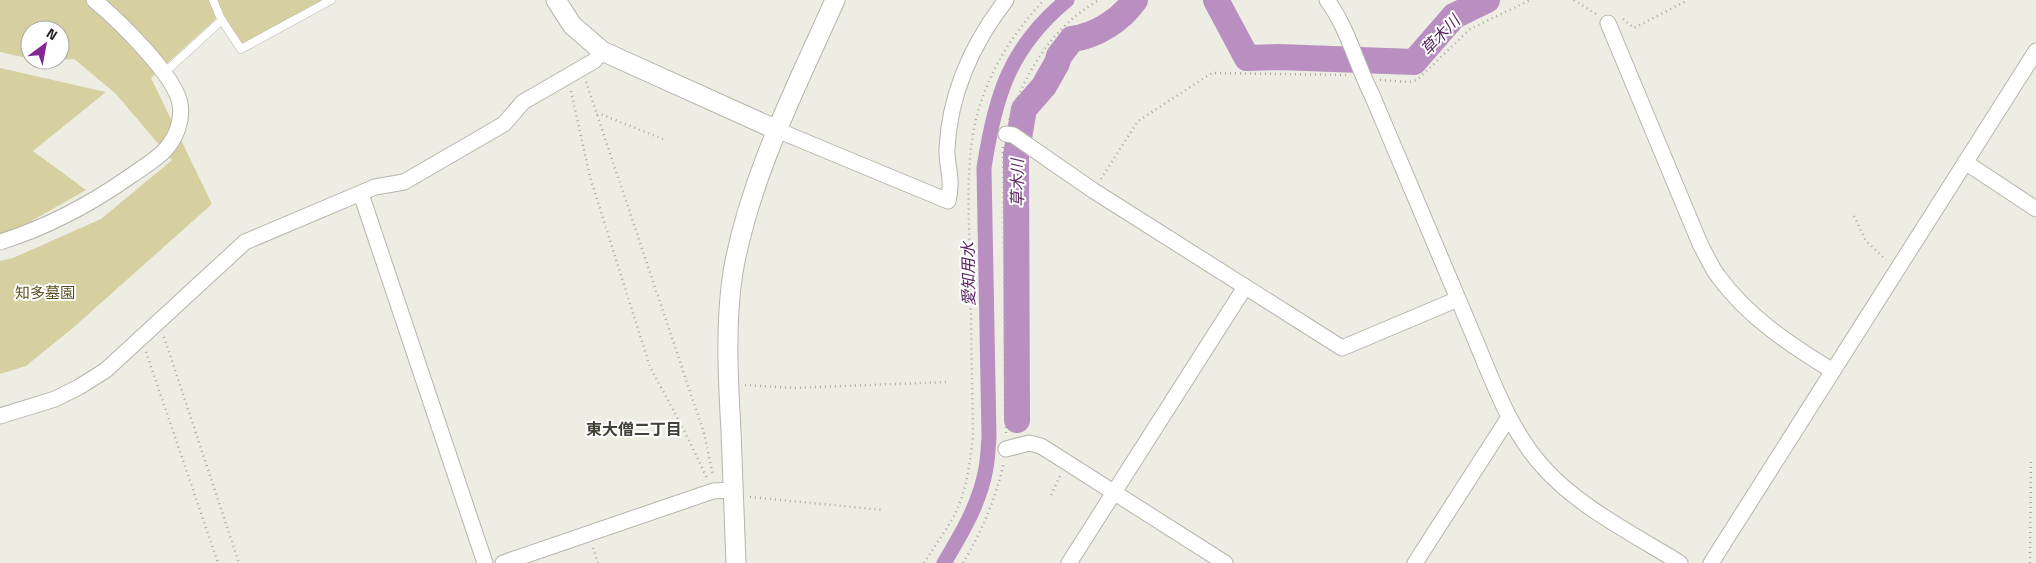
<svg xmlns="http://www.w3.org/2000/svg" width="2036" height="563" viewBox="0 0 2036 563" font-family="'Titillium Web','Noto Sans JP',sans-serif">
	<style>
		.green { fill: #d6d0a1 }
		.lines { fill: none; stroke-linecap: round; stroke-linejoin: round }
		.canal { stroke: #b98fc1; stroke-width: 15 }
		.river { stroke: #b98fc1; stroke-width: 26 }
		.service-casing { stroke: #b5b4ac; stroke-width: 9 }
		.minor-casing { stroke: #b5b4ac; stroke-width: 17 }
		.tertiary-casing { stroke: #b5b4ac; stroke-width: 21 }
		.path { stroke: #aaa9a2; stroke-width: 2.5; stroke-dasharray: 1 4; stroke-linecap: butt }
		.service { stroke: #fff; stroke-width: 8 }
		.minor { stroke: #fff; stroke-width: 15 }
		.tertiary { stroke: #fff; stroke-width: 19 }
		.labels { text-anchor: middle; stroke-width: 4; stroke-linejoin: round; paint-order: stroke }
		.park-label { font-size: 15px; fill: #58511f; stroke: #fff }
		.water-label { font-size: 16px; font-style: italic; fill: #5a2664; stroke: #fff }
		.neighbourhood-label { font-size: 16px; font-weight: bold; fill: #414039; stroke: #fff }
	</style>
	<rect width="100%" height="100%" fill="#eeede4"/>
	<path class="green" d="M0 0H328L242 49 218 17 151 78 212 204 74 327 26 366 0 374V261L13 258 101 219 172 160 116 94 74 59 60 60V30H30V59L0 52Z
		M0 68 106 92 33 151 86 190 14 231 0 235Z"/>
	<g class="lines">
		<path class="canal" d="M944 563C962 533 980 503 986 468 988 458 988 447 989 437L984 168C995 96 1009 48 1067 0"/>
		<path class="river" d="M1216 0 1247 58 1279 57 1414 62 1454 16 1487 0
			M1017 420 1016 155 1024 109 1044 86 1057 63 1059 56 1072 39C1096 36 1121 20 1135 0"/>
		<defs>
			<path id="service" d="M213 0 221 19 241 49 331 0
				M164 73 222 20"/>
			<path id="minor" d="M1327 0C1348 28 1356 64 1372 95 1405 174 1438 253 1472 332 1492 379 1509 430 1544 468 1580 508 1635 535 1680 563
				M1608 23 1701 246C1707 256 1711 267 1718 276 1748 317 1790 345 1833 371
				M777 130 948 201C949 196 950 191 950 186 951 173 946 161 947 148 950 92 972 44 1006 0
				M1006 134 1013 135 1094 191 1342 348 1458 299
				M1965 162 2036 209
				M361 194 485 563
				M0 242C48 227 91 204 132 175 143 167 156 160 165 150 176 138 183 120 180 104 176 76 117 19 94 0
				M0 416 55 399 79 387 106 370 245 242 375 187 404 182 504 124 523 102 594 61 602 51
				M1006 449 1029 443 1041 446 1225 563
				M503 563 713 491 734 490
				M1069 563 1245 287
				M1415 563 1509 417
				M1711 563 2036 51"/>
			<path id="tertiary" d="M556 0 572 25 602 51 777 130
				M736 563C734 519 733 475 731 431 728 378 725 324 733 272 750 176 796 88 835 0"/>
		</defs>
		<use href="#service" class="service-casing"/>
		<use href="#minor" class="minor-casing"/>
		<use href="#tertiary" class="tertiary-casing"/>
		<path class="path" d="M1574 0 1596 14
			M1623 19 1634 28 1688 0
			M1380 80 1409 82 1417 80 1470 29 1530 0
			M586 82 704 433 713 476
			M571 91 590 177 650 367 683 428 707 478
			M597 115 600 114 663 139
			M1009 120C1026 71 1053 26 1099 0
			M1003 147 1006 434
			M1101 179 1138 121 1212 73 1347 75
			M1854 216 1866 241 1886 260
			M164 337 239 563
			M146 352 218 563
			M745 385 793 388 946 382
			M1051 495 1060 476
			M750 497 883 510
			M593 548 598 563
			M924 563C934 547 946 531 955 514 967 489 970 462 973 436 972 377 971 319 970 261 969 208 964 149 982 99 995 61 1017 29 1044 0
			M963 563C982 531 996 498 1004 462
			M2030 563 2031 462"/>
		<use href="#service" class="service"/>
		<use href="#minor" class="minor"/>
		<use href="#tertiary" class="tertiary"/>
	</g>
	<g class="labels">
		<g class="park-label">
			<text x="45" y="298">知多墓園</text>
		</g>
		<g class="water-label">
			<text transform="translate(1440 35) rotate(-46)" y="6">草木川</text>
			<text transform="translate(1017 183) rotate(-90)" y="6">草木川</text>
			<text transform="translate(968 274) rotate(-91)" y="6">愛知用水</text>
		</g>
		<g class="neighbourhood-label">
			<text x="634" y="435">東大僧二丁目</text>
		</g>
	</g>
	<g transform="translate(45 45) rotate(32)"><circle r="24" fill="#ffffff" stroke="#a7a7a6"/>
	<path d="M0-4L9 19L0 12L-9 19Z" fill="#832793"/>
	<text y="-8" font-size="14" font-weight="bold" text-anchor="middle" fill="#242320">N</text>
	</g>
</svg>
